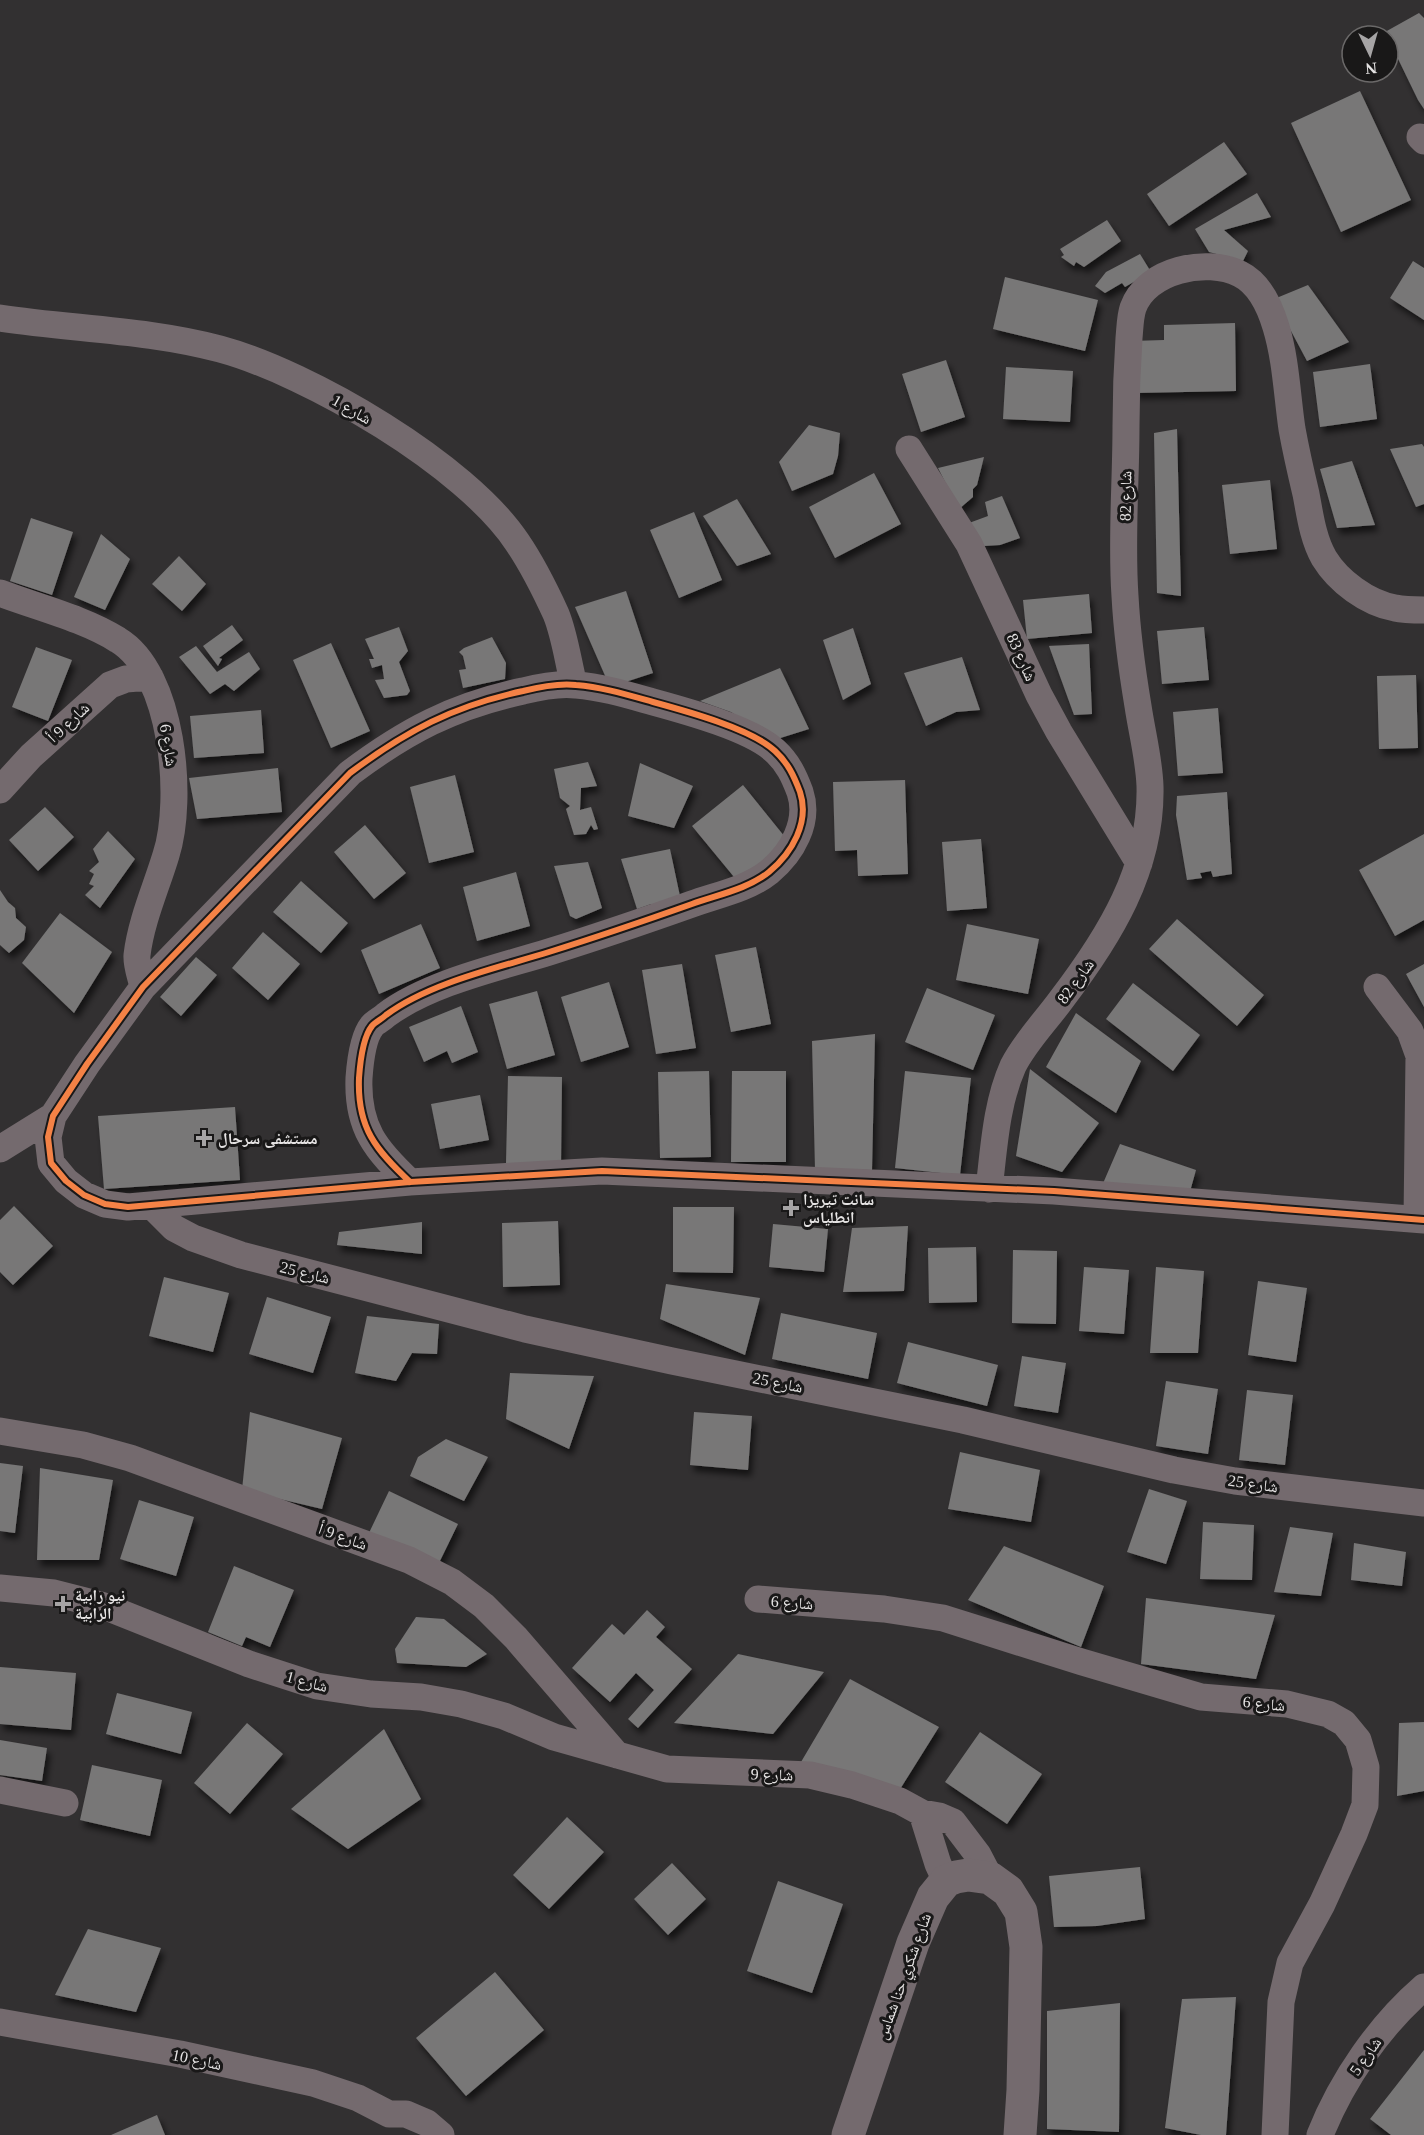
<svg xmlns="http://www.w3.org/2000/svg" width="1424" height="2135" viewBox="0 0 1424 2135" font-family="'Times New Roman','Noto Naskh Arabic',serif">
	<style>
		.building { fill: #787777; filter: url(#shadow) }
		.lines { fill: none; stroke-linecap: round; stroke-linejoin: round }
		.minor { stroke: #746a6e; stroke-width: 27 }
		.tertiary { stroke: #746a6e; stroke-width: 33 }
		.cycleway-casing { stroke: #191818; stroke-width: 10 }
		.cycleway { stroke: #f48246; stroke-width: 6 }
		.poi-dot { fill: #a6a4a5; stroke: #191818; stroke-width: 2 }
		.labels { text-anchor: middle; stroke-width: 6; stroke-linejoin: round; paint-order: stroke }
		.street-label { font-size: 16px; fill: #e5e3e3; stroke: #191818 }
		.poi-label { font-size: 16px; font-weight: bold; fill: #e5e3e3; stroke: #191818; text-anchor: start }
	</style>
	<defs>
		<filter id="shadow"><feDropShadow dx="3.5" dy="6" stdDeviation="3" flood-color="#0009"/></filter>
	</defs>
	<rect width="100%" height="100%" fill="#323031"/>
	<path class="building" d="M1419 13 1424 18V109L1418 100 1385 32Z
		M1360 91 1411 200 1341 232 1291 123Z
		M1224 142 1247 174 1169 226 1147 194Z
		M1257 193 1271 217 1224 230 1248 251 1243 261 1209 252 1195 229Z
		M1107 220 1121 241 1084 267 1076 262 1074 266 1061 257 1064 255 1060 249Z
		M1140 254 1151 272 1125 287 1122 283 1105 293 1095 286 1106 272Z
		M1413 261 1424 268V320L1390 298Z
		M1005 277 1098 300 1085 351 993 329Z
		M1308 285 1349 342 1307 361 1274 299Z
		M1235 323 1236 391 1134 393 1132 341 1164 340V325Z
		M946 360 965 417 921 432 902 374Z
		M1370 364 1377 419 1320 427 1313 372Z
		M1006 367 1073 371 1070 422 1003 419Z
		M809 425 840 433 838 456 833 474 792 491 779 462Z
		M1177 429 1181 596 1157 593 1154 433Z
		M1422 444 1424 447V504L1416 507 1390 449Z
		M984 457 977 485 973 489V497L959 509 938 468Z
		M1352 461 1375 525 1337 528 1320 469Z
		M874 473 901 524 835 558 809 507Z
		M1270 480 1277 549 1230 554 1222 485Z
		M1002 496 1020 538 1000 545 984 546 969 523 988 516 985 502Z
		M737 499 771 554 737 566 703 516Z
		M694 512 722 580 679 598 650 530Z
		M31 518 73 532 52 595 10 581Z
		M101 534 130 559 105 610 74 597Z
		M179 556 206 584 182 611 152 584Z
		M626 591 653 673 610 687 575 607Z
		M1089 594 1092 633 1027 639 1023 600Z
		M232 625 243 640 219 658 222 659 218 666 203 646Z
		M399 627 408 651 399 662 410 691 407 695 384 698 375 680 384 679 382 665 372 668 369 659H374L365 639Z
		M1204 627 1209 680 1162 684 1157 631Z
		M853 628 871 684 843 700 823 640Z
		M492 637 506 663 505 679 463 688 459 670 466 669 463 656 459 652 464 648Z
		M331 643 370 731 331 748 293 660Z
		M1089 644 1092 714 1074 715 1049 646Z
		M196 646 217 672 249 652 260 669 234 691 225 684 210 694 179 657Z
		M36 647 72 660 48 721 12 707Z
		M962 657 980 710 956 712 926 726 904 673Z
		M780 668 809 729 774 740 731 712 700 701Z
		M1416 675 1418 748 1379 749 1377 676Z
		M1218 708 1223 773 1178 776 1173 712Z
		M261 710 264 753 194 758 190 716Z
		M588 762 597 786 581 788 580 810 591 807 598 829 594 830 591 825 586 834 574 835 566 809 570 806 560 798 554 769Z
		M640 763 693 786 674 828 628 816Z
		M278 768 282 812 197 819 189 778Z
		M455 775 474 852 429 863 410 787Z
		M905 780 908 874 858 876 857 850 835 851 833 782Z
		M743 785 789 842 739 883 692 826Z
		M1227 792 1232 874 1213 877 1211 871 1200 873 1202 878 1187 880 1176 815 1177 796Z
		M45 807 74 837 38 871 9 840Z
		M365 825 406 873 374 899 334 852Z
		M108 831 135 859 100 908 85 895 94 886 89 884 94 874 89 871 99 862 93 849Z
		M1424 834V920L1395 936 1359 870Z
		M981 839 987 908 947 911 942 842Z
		M670 849 681 901 653 909 651 904 637 909 621 859Z
		M588 862 602 908 576 919 570 916 554 866Z
		M516 872 530 926 477 941 463 887Z
		M301 881 348 923 321 953 273 912Z
		M0 890 8 902 15 908 16 918 26 927 24 940 9 953 0 945Z
		M60 913 112 952 74 1013 22 963Z
		M1177 919 1264 995 1237 1026 1149 949Z
		M421 924 440 968 379 994 361 950Z
		M967 924 1039 939 1028 994 956 980Z
		M263 932 300 964 268 1000 232 968Z
		M756 947 771 1024 731 1032 715 955Z
		M196 957 217 975 181 1016 160 997Z
		M682 964 696 1048 656 1054 642 970Z
		M1424 964V1007L1406 974Z
		M609 982 629 1047 581 1062 561 997Z
		M1133 983 1200 1035 1173 1071 1106 1019Z
		M927 988 995 1015 973 1070 905 1042Z
		M537 991 555 1055 507 1069 489 1004Z
		M461 1006 478 1052 452 1063 447 1051 424 1062 409 1027Z
		M1076 1013 1141 1061 1116 1113 1046 1067Z
		M875 1034 872 1170 815 1169 812 1041Z
		M1030 1069 1099 1123 1062 1172 1016 1156Z
		M709 1071 711 1157 660 1158 658 1072Z
		M732 1071H786V1162H731Z
		M905 1071 971 1078 960 1175 895 1168Z
		M508 1076 562 1077 561 1165 506 1163Z
		M480 1095 489 1140 440 1149 431 1104Z
		M235 1107 240 1180 104 1189 98 1116Z
		M1120 1144 1196 1170 1189 1195 1101 1188Z
		M14 1206 53 1246 13 1285 0 1272V1220Z
		M673 1207H734L733 1273 673 1272Z
		M558 1221 560 1285 503 1287 502 1223Z
		M422 1222V1254L337 1245 339 1232Z
		M773 1224 828 1229 824 1272 769 1267Z
		M908 1226 904 1291 843 1292 852 1228Z
		M976 1247 977 1302 929 1303 928 1248Z
		M1013 1250 1057 1251 1056 1324 1012 1323Z
		M1084 1267 1129 1270 1124 1334 1079 1331Z
		M1156 1267 1204 1271 1198 1353H1150Z
		M164 1277 229 1293 213 1352 149 1336Z
		M1258 1281 1307 1288 1296 1362 1248 1355Z
		M666 1284 760 1298 745 1355 660 1319Z
		M267 1297 331 1317 313 1373 249 1354Z
		M781 1313 877 1333 868 1379 772 1359Z
		M367 1316 439 1324 437 1354 412 1353 396 1381 355 1373Z
		M908 1342 998 1365 987 1406 897 1383Z
		M1022 1356 1066 1363 1058 1413 1014 1406Z
		M510 1373 594 1376 569 1449 506 1419Z
		M1166 1381 1218 1389 1208 1454 1156 1446Z
		M1247 1390 1293 1395 1285 1465 1239 1460Z
		M250 1412 342 1438 322 1509 242 1490Z
		M694 1412 752 1416 748 1470 690 1465Z
		M446 1439 488 1457 464 1501 410 1476 418 1457Z
		M960 1452 1040 1470 1031 1522 948 1509Z
		M0 1463 23 1466 15 1533 0 1531Z
		M40 1468 113 1480 99 1560H37Z
		M1149 1489 1187 1501 1166 1564 1127 1552Z
		M389 1491 458 1524 437 1567 368 1535Z
		M139 1500 194 1517 176 1576 120 1559Z
		M1203 1522 1254 1525 1252 1580 1200 1579Z
		M1290 1527 1333 1533 1321 1596 1274 1592Z
		M1354 1543 1406 1552 1402 1586 1351 1580Z
		M1004 1546 1104 1586 1081 1647 968 1600Z
		M234 1566 294 1590 270 1647 246 1637 242 1646 208 1632Z
		M1146 1598 1275 1615 1256 1679 1141 1664Z
		M647 1610 665 1627 656 1637 692 1669 638 1728 628 1719 654 1690 636 1673 610 1702 572 1668 612 1624 624 1635Z
		M416 1617 444 1619 487 1654 466 1667 397 1663 395 1649Z
		M738 1654 824 1672 773 1734 674 1723Z
		M0 1667 76 1673 71 1730 0 1724Z
		M850 1679 939 1727 897 1794 801 1762Z
		M117 1693 192 1712 181 1754 106 1734Z
		M1424 1722V1791L1397 1796 1399 1723Z
		M247 1723 283 1754 230 1814 194 1783Z
		M384 1729 421 1799 348 1849 291 1809Z
		M980 1732 1042 1774 1007 1824 945 1782Z
		M0 1740 47 1748 42 1781 0 1775Z
		M92 1765 162 1780 150 1836 80 1820Z
		M567 1817 604 1852 549 1909 513 1875Z
		M672 1863 706 1899 668 1935 634 1899Z
		M1140 1867 1145 1919 1097 1926 1054 1927 1049 1876Z
		M778 1881 843 1904 812 1993 747 1971Z
		M88 1929 161 1948 136 2012 55 1995Z
		M495 1972 544 2030 466 2096 416 2038Z
		M1236 1997 1226 2135H1201L1165 2128 1182 1999Z
		M1120 2003 1119 2132 1047 2129V2011Z
		M1424 2050V2135H1391L1370 2119Z
		M157 2115 165 2135H111Z"/>
	<g class="lines">
		<path class="minor" d="M1420 137 1424 141
			M0 318C73 329 149 330 220 349 309 373 466 465 517 542 532 564 545 590 556 614 565 636 568 662 574 685
			M909 449 969 544 1039 695 1059 732 1139 863
			M0 593C37 607 85 619 118 640 173 673 184 799 166 855 156 888 141 921 137 955 136 965 141 977 143 987
			M0 790 31 756 110 685 126 679 150 677
			M1377 987 1410 1031 1419 1056 1417 1219
			M0 1149 53 1116
			M410 1182C376 1150 357 1128 359 1078 360 1064 363 1037 372 1026 375 1022 382 1019 386 1015 429 983 497 968 549 952 597 937 644 921 692 904 717 895 748 889 769 872 792 853 810 822 800 792 794 776 788 763 775 751 752 729 686 711 653 702 628 695 602 687 576 685 560 683 539 687 523 691 453 706 406 731 350 773L143 987 87 1064 53 1116 48 1137 51 1163 66 1181 84 1195 105 1204 128 1207 410 1182 602 1171 1054 1191 1424 1220
			M989 1189C994 1148 996 1104 1013 1066 1025 1042 1045 1022 1061 1000 1109 937 1152 869 1150 786 1149 759 1142 733 1138 706 1132 670 1127 633 1125 596 1121 540 1126 483 1126 426 1126 396 1127 367 1129 338 1130 328 1130 317 1133 308 1146 270 1207 257 1240 274 1260 284 1270 307 1276 327 1286 360 1287 395 1292 429 1296 451 1301 473 1306 494 1310 515 1313 539 1324 558 1338 581 1367 603 1395 608 1404 610 1414 610 1424 610
			M151 1205 174 1228 193 1238 241 1255 525 1329 672 1361 963 1420 1174 1470 1235 1481 1424 1503
			M0 1431 83 1445 130 1458 409 1560 452 1582 484 1606 516 1638 617 1755
			M0 1588 54 1593 101 1605 249 1664 317 1686 371 1694 421 1697 461 1704 504 1716 554 1737 667 1769 810 1775 852 1785 900 1801 922 1813 939 1816 953 1822 978 1855 990 1878
			M758 1599 884 1609 943 1618 1082 1662 1201 1697 1287 1704 1328 1714 1344 1723 1358 1740 1366 1767 1365 1805 1354 1834 1322 1904 1290 1963 1281 2002 1275 2135
			M0 1790 65 1803
			M922 1813 938 1864 946 1881
			M0 2022 180 2054 313 2083 358 2098 389 2114H406L427 2123 441 2135
			M1320 2135C1342 2080 1379 2026 1424 1987"/>
		<path class="tertiary" d="M848 2135 913 1943 933 1897 946 1881 956 1877 968 1875 990 1878 1008 1891 1021 1912 1026 1947 1023 2090 1020 2135"/>
		<defs>
			<path id="cycleway" d="M410 1182C376 1150 357 1128 359 1078 360 1064 363 1037 372 1026 375 1022 382 1019 386 1015 429 983 497 968 549 952 597 937 644 921 692 904 717 895 748 889 769 872 792 853 810 822 800 792 794 776 788 763 775 751 752 729 686 711 653 702 628 695 602 687 576 685 560 683 539 687 523 691 453 706 406 731 350 773L143 987 87 1064 53 1116 48 1137 51 1163 66 1181 84 1195 105 1204 128 1207 410 1182 602 1171 1054 1191 1424 1220"/>
		</defs>
		<use href="#cycleway" class="cycleway-casing"/>
		<use href="#cycleway" class="cycleway"/>
	</g>
	<g class="poi-dot">
		<path d="M201 1129h6v6h6v6h-6v6h-6v-6h-6v-6h6z"/>
		<path d="M788 1199h6v6h6v6h-6v6h-6v-6h-6v-6h6z"/>
		<path d="M60 1595h6v6h6v6h-6v6h-6v-6h-6v-6h6z"/>
	</g>
	<g class="labels">
		<g class="street-label">
			<text transform="translate(352 409) rotate(30)" y="6">شارع 1</text>
			<text transform="translate(1125 496) rotate(-89)" y="6">شارع 82</text>
			<text transform="translate(1022 657) rotate(66)" y="6">شارع 83</text>
			<text transform="translate(68 722) rotate(-43)" y="6">شارع 9 أ</text>
			<text transform="translate(169 745) rotate(81)" y="6">شارع 6</text>
			<text transform="translate(1075 981) rotate(-54)" y="6">شارع 82</text>
			<text transform="translate(305 1272) rotate(14)" y="6">شارع 25</text>
			<text transform="translate(778 1382) rotate(11)" y="6">شارع 25</text>
			<text transform="translate(1253 1483) rotate(8)" y="6">شارع 25</text>
			<text transform="translate(343 1536) rotate(20)" y="6">شارع 9 أ</text>
			<text transform="translate(792 1602) rotate(4)" y="6">شارع 6</text>
			<text transform="translate(307 1681) rotate(15)" y="6">شارع 1</text>
			<text transform="translate(1264 1703) rotate(6)" y="6">شارع 6</text>
			<text transform="translate(772 1774) rotate(2)" y="6">شارع 9</text>
			<text transform="translate(903 1976) rotate(-70)" y="6">شارع شكري حنا شماس</text>
			<text transform="translate(1365 2056) rotate(-55)" y="6">شارع 5</text>
			<text transform="translate(197 2059) rotate(12)" y="6">شارع 10</text>
		</g>
		<g class="poi-label">
			<text x="218" y="1144">مستشفى سرحال</text>
			<text x="803" y="1205">سانت تيريزا<tspan x="803" dy="18">انطلياس</tspan></text>
			<text x="75" y="1601">نيو رابية<tspan x="75" dy="18">الرابية</tspan></text>
		</g>
	</g>
	<g transform="translate(1370 54) rotate(175)"><circle r="28" fill="#191818" stroke="#6b6969" stroke-width="1.5"/>
	<path d="M0-4.5L10 22L0 15L-10 22Z" fill="#a6a4a5"/>
	<text y="-9" font-size="16" font-weight="bold" text-anchor="middle" fill="#e5e3e3">N</text>
	</g>
</svg>
